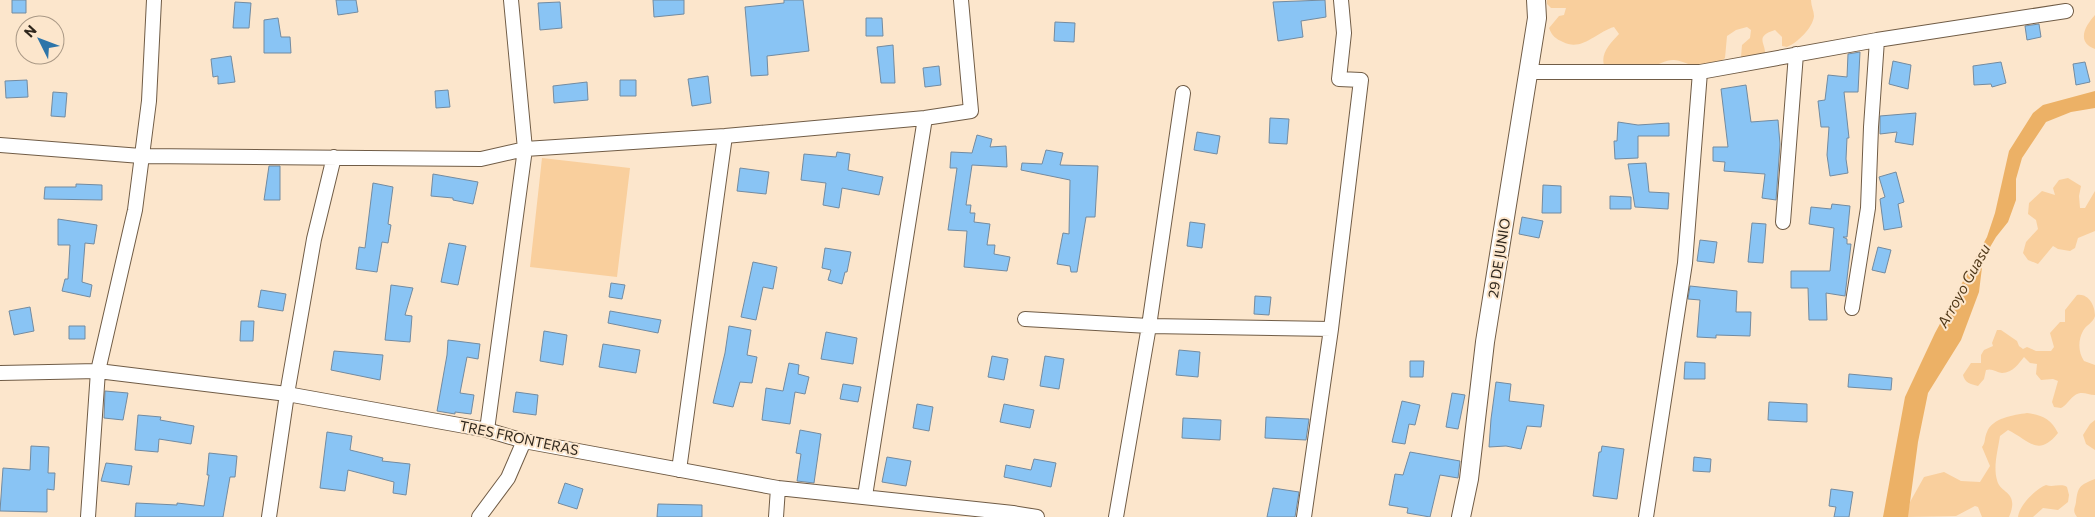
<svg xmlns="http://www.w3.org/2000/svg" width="2095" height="517" viewBox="0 0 2095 517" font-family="Commissioner,sans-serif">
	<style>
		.green { fill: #f9cf9d }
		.water { fill: #ecb166 }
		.building { fill: #89c4f4; stroke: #738ba0 }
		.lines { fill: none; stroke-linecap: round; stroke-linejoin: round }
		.minor-casing { stroke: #705c46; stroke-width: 16 }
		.tertiary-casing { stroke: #705c46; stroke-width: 20 }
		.minor { stroke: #fff; stroke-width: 14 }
		.tertiary { stroke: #fff; stroke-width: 18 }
		.labels { text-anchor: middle; stroke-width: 4; stroke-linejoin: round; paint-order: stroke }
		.street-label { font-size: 14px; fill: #2e261c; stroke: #fce6cc }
		.water-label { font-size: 15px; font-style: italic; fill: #513919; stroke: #fce6cc }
	</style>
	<rect width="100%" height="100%" fill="#fce6cc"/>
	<path class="green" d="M1547 0H1811C1811 6 1814 11 1814 16 1813 28 1797 43 1787 47L1782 46V37L1775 30C1753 37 1767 43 1765 57L1744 61 1741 57 1742 45 1750 38 1751 30 1747 27 1736 30 1727 36 1725 58 1715 66 1703 70C1695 67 1683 61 1674 60 1654 59 1618 98 1605 68 1599 54 1610 44 1619 34L1614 27C1596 32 1582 52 1563 42 1556 39 1552 36 1549 28L1559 16 1564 15 1566 8H1551L1547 4Z
		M2095 15V49C2076 42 2085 26 2095 15Z
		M542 158 630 168 617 277 530 267Z
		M2068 178 2081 186 2079 196 2080 208H2085L2095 191V231L2078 238 2075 248 2070 251 2058 249 2053 246 2038 264 2028 260 2023 253 2026 242 2038 229 2036 220 2028 214 2029 203 2042 191 2055 195 2053 188 2059 180Z
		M2077 295C2088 293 2095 305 2095 316 2093 323 2086 325 2083 331 2078 340 2078 352 2084 361L2095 365V395C2090 395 2086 393 2082 393 2072 393 2069 404 2061 408L2054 407 2052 402 2058 381 2053 379 2041 380 2036 374 2037 364 2030 363 2024 357C2019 363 2013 373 2002 373 1996 372 1992 368 1986 370L1984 379 1978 386C1970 384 1965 383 1963 375L1971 363H1981V355L1984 350 1993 346 1992 343 1997 330H2001L2017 341 2019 346 2023 349 2027 347 2036 351H2051L2054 347 2050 333 2060 322H2065V310Z
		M2027 413C2042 415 2051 419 2058 433 2038 458 2029 440 2008 430L2000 436C1998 450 1993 466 1997 480 2000 494 2020 491 2009 517H1982L1978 507 1975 506 1956 516 1907 517 1910 502 1924 477 1944 472 1961 481 1980 482 1990 466 1982 447C1986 442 1984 438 1987 432 1992 418 2014 415 2027 413Z
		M2095 420V450L2086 444 2083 435 2090 424Z
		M2095 479V517H2077C2072 510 2075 509 2076 502 2078 486 2080 485 2095 479Z
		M2046 485C2053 488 2060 483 2067 487L2069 495 2068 502 2058 510 2043 508 2033 517H2018C2019 506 2035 489 2046 485Z"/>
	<path class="water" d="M2095 91V108L2071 112 2046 122 2022 158 2016 179V200L2008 222 1996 237 1983 259 1979 292 1961 340 1928 393 1918 442 1908 517H1883L1905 397 1935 333 1987 237 1995 213 2009 151 2033 113 2043 105Z"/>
	<path class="building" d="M12 0H26V13H12Z
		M336 0H356L358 12 338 15Z
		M653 0H684V14L654 17Z
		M784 0H803L809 51 767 56 768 75 751 76 745 7 784 3Z
		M1325 0 1326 17 1301 21 1303 37 1278 41 1273 2Z
		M235 2 251 3 249 28H233Z
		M560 2 562 28 540 30 538 3Z
		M278 18 281 37H290L291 53H264V20Z
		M866 18H882L883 36H866Z
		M1055 22 1075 23 1074 42 1054 41Z
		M2039 24 2041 37 2027 40 2025 26Z
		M893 45 895 83H881L877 47Z
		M1860 52 1858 92H1844L1849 138H1847L1846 159 1848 173 1830 176 1827 155 1829 127H1821L1818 101 1825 100 1828 75 1847 77 1848 54Z
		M231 56 235 82 218 84V76L213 77 211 59Z
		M1893 61 1911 65 1908 89 1889 84Z
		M2001 62 2006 83 1992 87 1991 84 1974 85 1973 66Z
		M2085 62 2090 82 2076 85 2073 64Z
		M939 66 941 85 925 87 923 68Z
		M708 76 711 103 692 106 688 79Z
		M27 80 28 97 6 98 5 81Z
		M620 80H636V96H620Z
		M587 82 588 100 554 103 553 86Z
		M1746 85 1751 122 1778 120 1780 144 1776 200 1762 198 1765 174 1724 171 1725 162 1713 161V147H1728L1721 89Z
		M448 90 450 107 436 108 435 91Z
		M53 92 67 93 65 117 51 116Z
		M1916 113 1913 145 1895 142 1897 132 1880 134V116Z
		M1270 118 1289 119 1287 144 1269 143Z
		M1618 122 1638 125 1669 123V136H1638V158L1615 159 1614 141H1617Z
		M1197 132 1220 136 1217 154 1194 150Z
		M977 135 992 139 990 147 1006 146 1007 167 972 165 966 205H971L970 213H975L974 222 990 224 987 245H995L994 254 1010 257 1007 271 964 267 967 231 948 230 957 168H950L951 152 972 153Z
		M1046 150 1063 153 1060 165 1098 166 1095 217H1086L1077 272H1071L1070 266 1057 264 1063 233 1069 234 1070 180 1021 170 1022 163 1042 164Z
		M837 152 850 154 848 170 883 177 879 195 842 188 839 208 823 205 826 183 801 180 804 154 836 157Z
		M1646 163 1649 192 1669 193 1668 209 1635 207 1628 164Z
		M269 166H280V200H264Z
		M740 168 769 172 766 194 737 191Z
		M1896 172 1904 202 1898 204 1902 227 1884 230 1880 199 1885 197 1879 177Z
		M433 174 478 182 473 204 453 200V198L431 196Z
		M373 183 393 187 388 224 391 225 388 243 382 242 377 272 356 269 359 247 365 248Z
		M76 184 102 185V200L44 199 45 187H76Z
		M1543 185 1561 186V213H1542Z
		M1610 196 1631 197V209H1610Z
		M1832 204 1850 206 1847 237H1843L1847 239V244H1851L1845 296 1826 293 1827 320H1809L1808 288H1791V271H1830L1834 228 1809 224 1811 207 1831 209Z
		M1522 217 1543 221 1539 238 1519 234Z
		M58 219 97 225 94 244 85 243 82 282 92 285 90 297 62 291 65 279H68L70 245H58Z
		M1190 222 1205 224 1202 248 1187 246Z
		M1752 223 1766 224 1763 263 1748 262Z
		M1700 240 1717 242 1714 263 1697 261Z
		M449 243 466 246 458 285 441 282Z
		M1878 247 1891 250 1885 273 1872 270Z
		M825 248 851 252 847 272H845L842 284 828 280 831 270 822 268Z
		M753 262 777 267 773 289 763 287 756 320 741 317Z
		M611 283 625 285 622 299 609 297Z
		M391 285 413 288 405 315 412 316 410 342 385 340Z
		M1690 286 1737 291 1736 312H1751L1750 336 1716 335V338L1697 337 1700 300 1688 299Z
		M261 290 286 294 283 311 258 307Z
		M1255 296 1271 297 1269 315 1254 314Z
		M30 307 34 331 14 335 9 311Z
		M610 311 661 320 658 333 608 323Z
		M241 321H254L253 341H240Z
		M69 326H85V339H69Z
		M729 326 751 330 747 355 757 357 752 383 740 382 733 407 713 403 725 353Z
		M544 331 567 335 563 365 540 361Z
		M826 332 857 338 853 364 821 359Z
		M448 340 480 344 478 359 467 357 460 393 474 395 471 414 455 412V414L437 411 447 355Z
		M603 344 640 350 636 373 599 367Z
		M1179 350 1200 352 1198 377 1176 375Z
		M334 351 383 355 380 380 331 370Z
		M992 356 1008 359 1004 380 988 377Z
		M1045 356 1064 359 1059 389 1040 386Z
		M1410 361H1424L1423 377H1410Z
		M1685 362 1705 363V379H1684Z
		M789 363 799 365 798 374 809 377 805 394 795 392 790 424 762 420 766 388 783 391Z
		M1849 374 1892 378 1891 390 1848 387Z
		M1496 382 1511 384 1509 401 1544 405 1541 427 1527 426 1521 449 1506 446 1489 447 1491 419Z
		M843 384 861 387 858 402 840 399Z
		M105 391 128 393 123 420 104 418Z
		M516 392 538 395 536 415 513 412Z
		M1452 393 1465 395 1458 429 1446 427Z
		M1402 401 1420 405 1415 425 1409 424 1405 444 1392 442Z
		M1769 402 1807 404V422L1768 420Z
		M917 404 933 407 929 431 913 428Z
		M1004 404 1034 410 1030 428 1000 422Z
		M138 415 161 417 160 420 194 426 191 444 159 439 158 452 135 450Z
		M1266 417 1309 419 1306 440 1265 438Z
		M1183 418 1221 420 1220 440 1182 438Z
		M800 430 821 434 814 483 797 481 801 454 796 453Z
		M327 432 352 436 350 450 383 458 382 461 410 464 406 495 393 493 394 482 348 470 345 491 320 488Z
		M31 446 49 447 48 473H55L54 490 47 489V512L0 511 3 468 30 470Z
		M1602 446 1624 449 1617 499 1593 496 1599 452H1601Z
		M1410 452 1460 461 1458 478 1440 475 1430 517 1407 513 1408 508 1389 505 1395 474 1403 475Z
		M209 453 237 456 235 477H230L223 517H135L136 503 177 505V503L204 506 209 475H207Z
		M887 457 911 461 906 486 882 482Z
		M1694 457 1711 459 1710 472 1693 471Z
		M1034 459 1056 463 1051 487 1004 477 1006 465 1031 470Z
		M106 463 132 466 129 485 101 481Z
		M565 483 583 489 577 509 558 503Z
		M1273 488 1299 492 1295 517H1267Z
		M1831 489 1853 492 1849 517H1834L1836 507 1829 506Z
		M658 504 702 505V517H657Z"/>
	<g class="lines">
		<defs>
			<path id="minor" d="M1528 72H1700L1877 40 2066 11
				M0 145 141 156 481 159 525 149 725 136 925 118 971 111 961 0
				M1783 222 1796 54
				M1852 308 1868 208 1871 127 1877 40
				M1025 319 1149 326 1331 329
				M0 373 98 371 287 394 487 430 524 441 778 488 1013 513 1037 517
				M487 430 525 149 511 0
				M679 470 725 136
				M865 496 925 118
				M88 517 98 371 135 210 149 101 154 0
				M269 517 287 394 314 239 334 157
				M479 517 508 478 524 441
				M776 517 778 488
				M1116 517 1149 326 1183 93
				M1304 517 1331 329 1361 80 1339 79 1344 33 1341 0
				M1646 517 1685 263 1700 72"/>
			<path id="tertiary" d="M1461 517 1469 479 1485 342 1537 18 1536 0"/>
		</defs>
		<use href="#minor" class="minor-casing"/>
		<use href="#tertiary" class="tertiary-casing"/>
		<use href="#minor" class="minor"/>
		<use href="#tertiary" class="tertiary"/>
	</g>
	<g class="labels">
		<g class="street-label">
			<text transform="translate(1499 258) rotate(-81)" y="5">29 DE JUNIO</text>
			<text transform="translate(519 438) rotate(12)" y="5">TRES FRONTERAS</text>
		</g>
		<g class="water-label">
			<text transform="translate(1964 286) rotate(-61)" y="5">Arroyo Guasu</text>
		</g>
	</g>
	<g transform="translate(40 40) rotate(312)"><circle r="24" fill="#fce6cc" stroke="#aa9986"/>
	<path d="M0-4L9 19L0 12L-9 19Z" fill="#2d75a9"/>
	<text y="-8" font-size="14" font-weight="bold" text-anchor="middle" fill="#2e261c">N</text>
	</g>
</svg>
